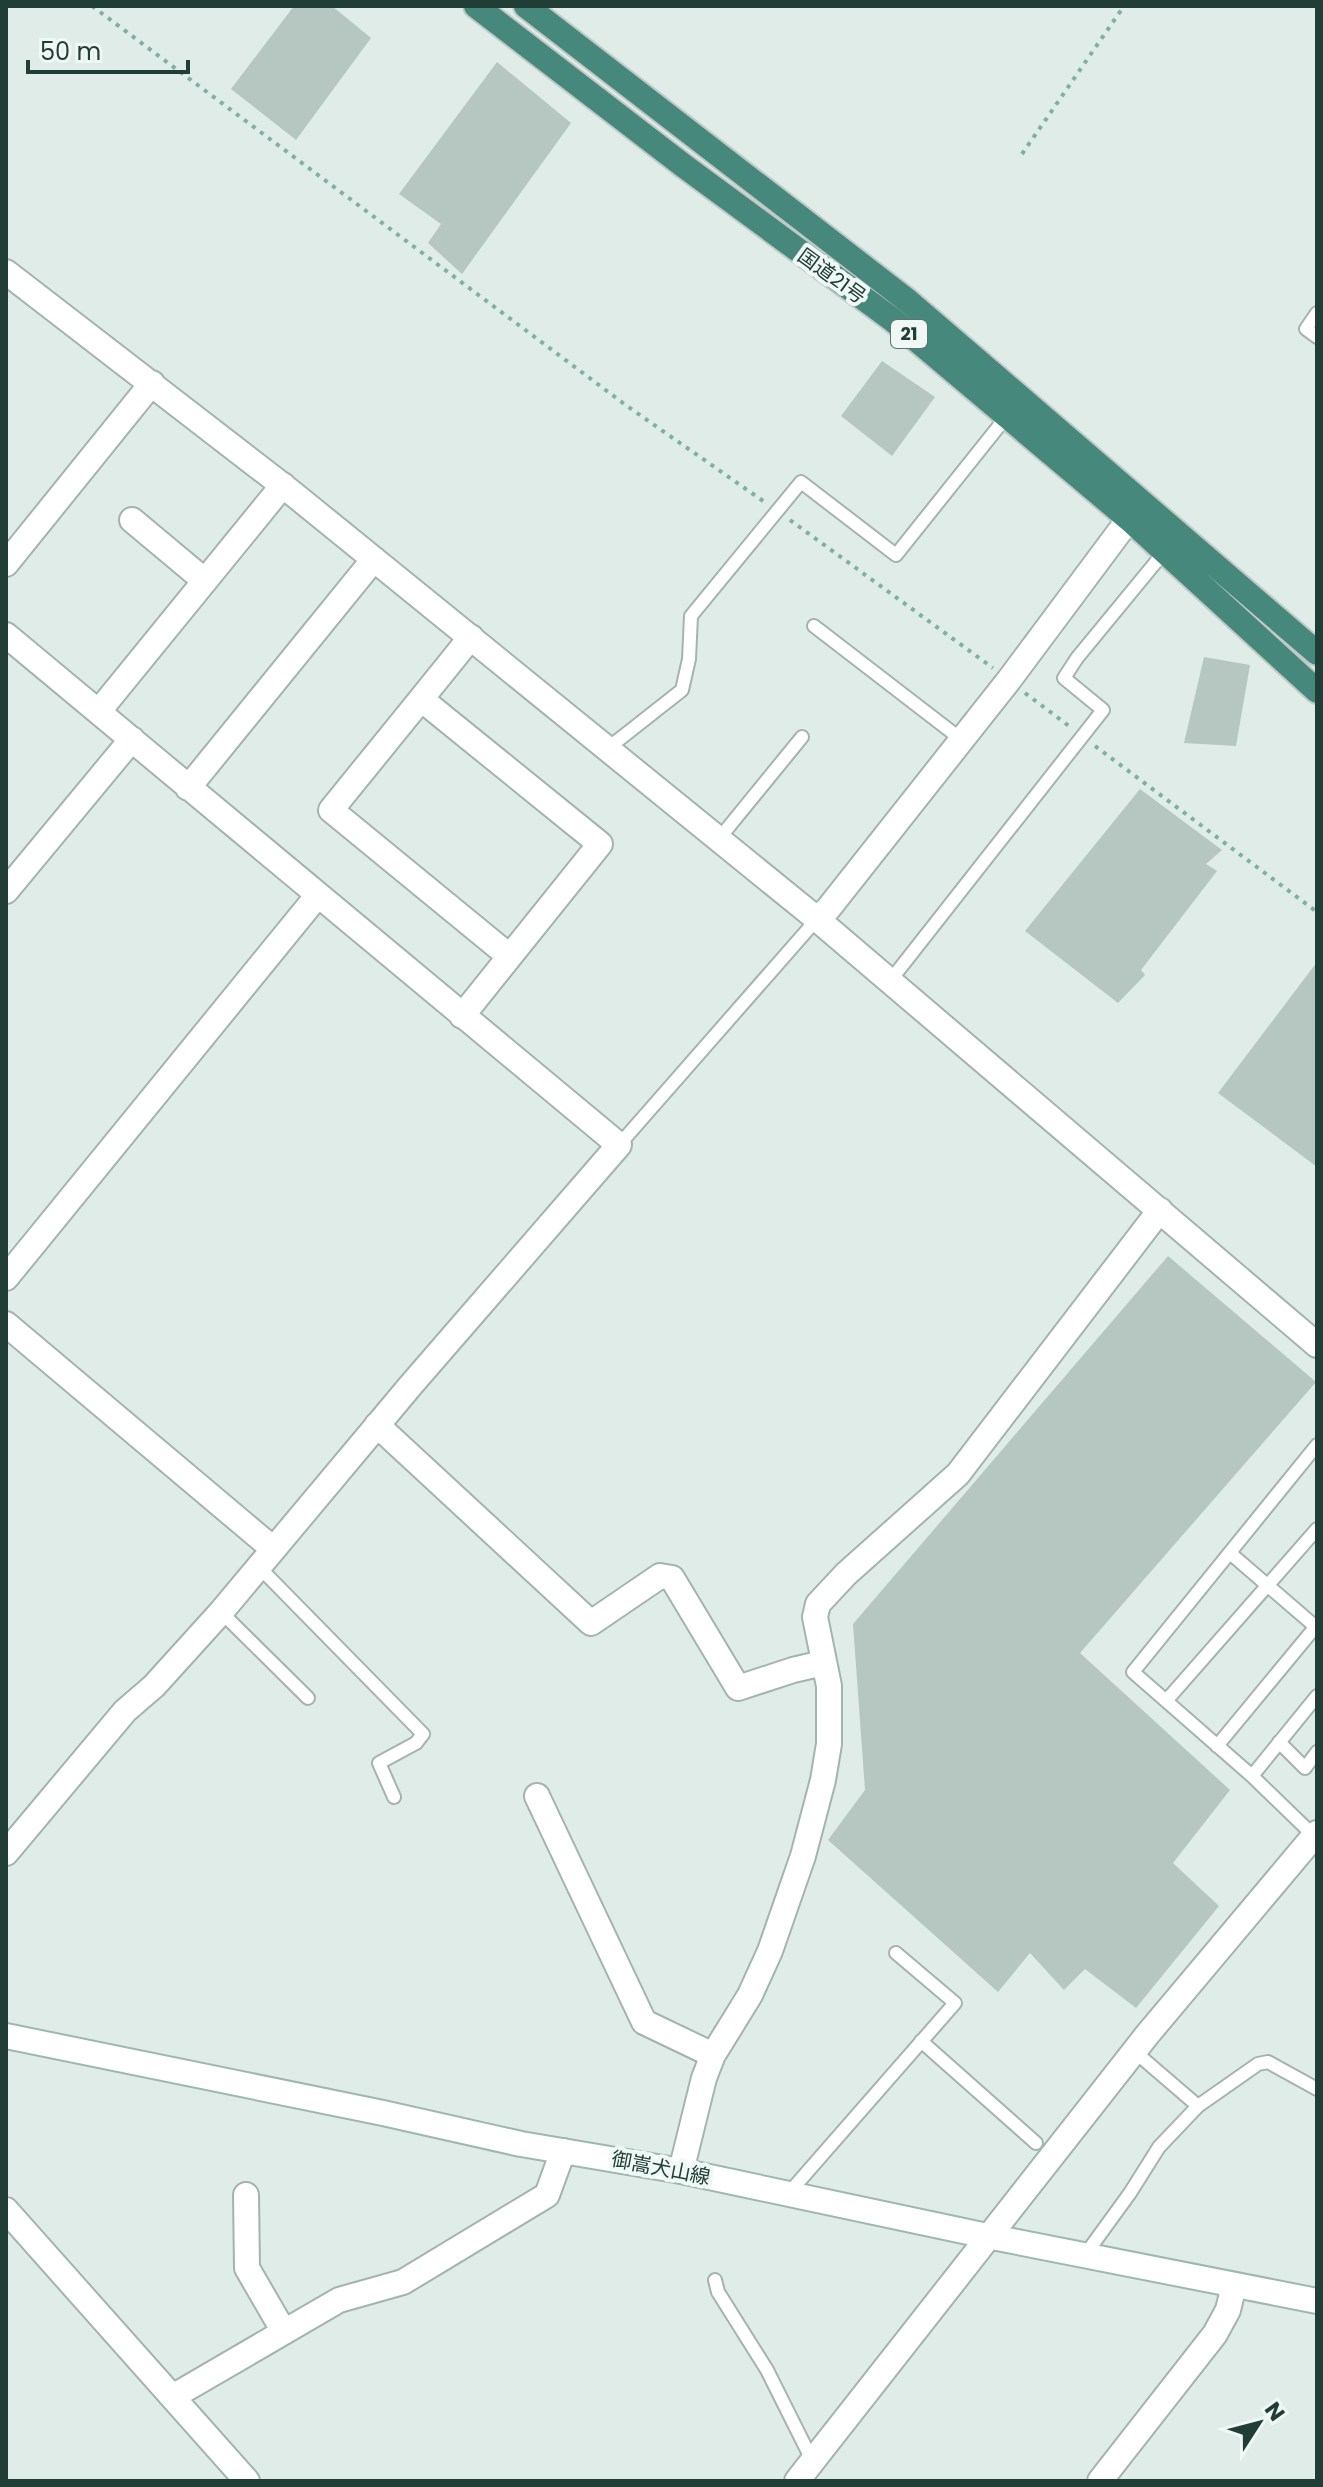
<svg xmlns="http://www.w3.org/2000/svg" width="1323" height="2487" viewBox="0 0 1323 2487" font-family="Poppins,'Noto Sans JP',sans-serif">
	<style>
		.building { fill: #b5c7c0 }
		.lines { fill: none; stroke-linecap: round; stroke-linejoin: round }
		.service-casing { stroke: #a3b4ae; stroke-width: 16 }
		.minor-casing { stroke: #a3b4ae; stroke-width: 28 }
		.tertiary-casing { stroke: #a3b4ae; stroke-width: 28 }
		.secondary-casing { stroke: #9eb8b0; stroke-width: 28 }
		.trunk-casing { stroke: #c1c9c7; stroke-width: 28 }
		.path { stroke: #7eb1a4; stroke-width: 4; stroke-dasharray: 4 6; stroke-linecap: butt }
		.service { stroke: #fff; stroke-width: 12 }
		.minor { stroke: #fff; stroke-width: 24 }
		.tertiary { stroke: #fff; stroke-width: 24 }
		.secondary { stroke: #fff; stroke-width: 24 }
		.trunk { stroke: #46887c; stroke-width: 24 }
		.labels { text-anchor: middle; stroke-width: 8; stroke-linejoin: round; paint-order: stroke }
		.shield { fill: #f0f8f5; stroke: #5e756f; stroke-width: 2 }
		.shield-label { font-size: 18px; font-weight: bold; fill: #203d36 }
		.street-label { font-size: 20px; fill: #203d36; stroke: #f0f8f5 }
	</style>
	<rect width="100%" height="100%" fill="#e0ece7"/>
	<path class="building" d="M294 6H332L371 38 296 140 231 89Z
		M497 62 571 123 462 274 428 243 441 224 399 194Z
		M882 361 935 397 892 456 841 416Z
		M1204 657 1250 665 1236 746 1184 743Z
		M1140 789 1222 850 1206 864 1217 871 1141 970 1145 975 1118 1003 1025 931Z
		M1317 962V1167L1218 1093Z
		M1168 1256 1316 1382 1080 1653 1230 1790 1173 1863 1219 1906 1136 2008 1085 1969 1064 1990 1030 1953 998 1992 828 1840 865 1790 853 1624Z"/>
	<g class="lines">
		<defs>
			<path id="service" d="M1317 313 1306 329 1317 337
				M814 626 962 740
				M607 749 682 690 689 659 691 616 801 482 896 555 1007 416
				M718 840 802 737
				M890 981 1103 710 1064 678 1077 658 1165 551
				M619 1145 817 919
				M1230 1553 1317 1628
				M258 1566 423 1734 416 1743 379 1763 394 1797
				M221 1612 308 1698
				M1166 1701 1317 1529
				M1279 1742 1305 1768 1317 1752
				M1217 1746 1317 1625
				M1252 1776 1317 1696
				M1314 1836 1252 1776 1133 1672 1317 1445
				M921 2041 1036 2143
				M1134 2051 1198 2106
				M788 2194 955 2003 896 1953
				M1085 2255 1130 2193 1159 2147 1198 2106 1258 2064 1268 2062 1317 2089
				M715 2280 718 2292 767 2370 812 2460"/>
			<path id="minor" d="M6 272 291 492 817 919 1317 1345
				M132 520 205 581
				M6 564 152 383
				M6 635 619 1145 411 1385 221 1612 154 1686 125 1711 6 1853
				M421 699 331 810 509 956
				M99 711 283 485
				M188 788 374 559
				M6 891 132 739
				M817 919 828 909 1009 680 1129 519
				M462 1016 600 844 421 699 471 637
				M6 1278 318 895
				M6 1324 272 1548
				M377 1425 591 1623 660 1576 672 1578 738 1688 793 1670 823 1663
				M537 1796 644 2022 713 2055
				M681 2171 704 2078 713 2055 750 1995 770 1951 803 1856 823 1780 829 1744V1686L815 1617 818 1604 846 1574 958 1474 1160 1210
				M246 2195 247 2268 284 2332
				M6 2210 247 2481
				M174 2396 339 2300 403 2282 547 2195 563 2151
				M797 2481 1147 2035 1314 1836
				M1100 2481 1215 2334 1228 2310 1234 2285"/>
			<path id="tertiary" d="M1314 1836 1317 1833"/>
			<path id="secondary" d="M6 2036 383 2113 521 2144 681 2171 987 2236 1317 2301"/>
			<path id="trunk" d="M476 6 684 166 893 320 1129 519 1317 691
				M526 6 908 301 1317 653"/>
		</defs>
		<use href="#service" class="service-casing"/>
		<use href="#minor" class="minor-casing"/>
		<use href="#tertiary" class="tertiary-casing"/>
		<use href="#secondary" class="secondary-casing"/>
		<use href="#trunk" class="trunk-casing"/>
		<path class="path" d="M92 6 627 406 766 503
			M1022 154 1124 6
			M790 520 993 668
			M1025 693 1069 726
			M1095 746 1317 912"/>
		<use href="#service" class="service"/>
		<use href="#minor" class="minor"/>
		<use href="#tertiary" class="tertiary"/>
		<use href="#secondary" class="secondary"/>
		<use href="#trunk" class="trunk"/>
	</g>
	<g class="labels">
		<rect class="shield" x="891" y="320" width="36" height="28" rx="6"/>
		<g class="shield-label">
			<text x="909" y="340">21</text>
		</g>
		<g class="street-label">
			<text transform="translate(832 276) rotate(36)" y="7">国道21号</text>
			<text transform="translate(661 2168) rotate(11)" y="7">御嵩犬山線</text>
		</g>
	</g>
	<rect width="1323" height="2487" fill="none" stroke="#203d36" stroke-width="16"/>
	<g transform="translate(1259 2423) rotate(54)" stroke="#f0f8f5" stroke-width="6" paint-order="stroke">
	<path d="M0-6L14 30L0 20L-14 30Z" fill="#203d36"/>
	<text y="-12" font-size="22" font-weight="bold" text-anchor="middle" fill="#203d36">N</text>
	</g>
	<path d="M28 60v12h160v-12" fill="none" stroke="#203d36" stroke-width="4"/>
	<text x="40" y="60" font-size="24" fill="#203d36" stroke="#f0f8f5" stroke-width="6" paint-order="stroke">50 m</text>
</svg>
